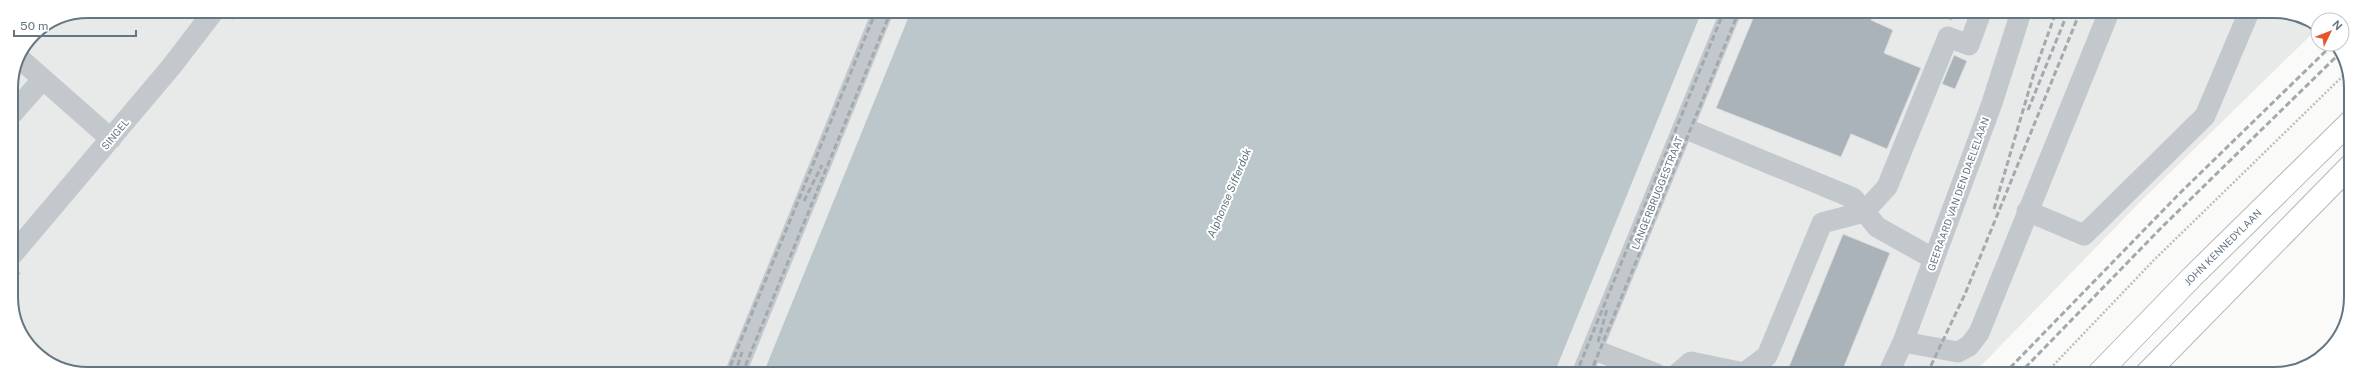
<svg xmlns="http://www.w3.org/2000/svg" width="2362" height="385" viewBox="0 0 2362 385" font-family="'Public Sans',sans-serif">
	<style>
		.built { fill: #e8e9e9 }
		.water { fill: #bbc7cb }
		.building { fill: #aab3b9; stroke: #dcdcda }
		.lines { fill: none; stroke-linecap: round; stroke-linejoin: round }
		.highway-casing { stroke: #b4b9bd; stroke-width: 24 }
		.path { stroke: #bbbfc2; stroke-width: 2.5; stroke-dasharray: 2 2; stroke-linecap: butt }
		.minor { stroke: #c3c8cc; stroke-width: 21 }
		.highway { stroke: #fff; stroke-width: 22 }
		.rail { stroke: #a2aab0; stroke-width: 3; stroke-dasharray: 6 3; stroke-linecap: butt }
		.labels { text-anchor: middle; stroke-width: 4; stroke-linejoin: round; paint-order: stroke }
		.street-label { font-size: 10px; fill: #657683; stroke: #fff }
		.water-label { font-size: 11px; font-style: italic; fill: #60757c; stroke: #fff }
		.rim { fill: none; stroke: #657683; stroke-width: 2 }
	</style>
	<rect width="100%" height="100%" fill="#fafaf8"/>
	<path class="built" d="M88 11H911L763 374 78 373 37 355 14 317 11 88 17 58 34 33 59 17Z
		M1702 11 2284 12 2318 28 2140 202 1973 374H1554Z"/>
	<path class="water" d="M911 11H1702L1554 374H763Z"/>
	<path class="building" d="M1756 11 1875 12 1871 20 1893 30 1884 53 1921 68 1887 149 1851 134 1841 157 1716 108Z
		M1954 55 1967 61 1955 89 1942 84Z
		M1843 234 1890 253 1841 374H1786Z"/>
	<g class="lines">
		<defs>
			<g id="highway">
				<path id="s1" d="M2098 374 2192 277 2350 122"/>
				<path d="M2146 374 2350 166"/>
			</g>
		</defs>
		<use href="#highway" class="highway-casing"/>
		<path class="path" d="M232 19 237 11
			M1950 20 1954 12
			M13 280 21 271
			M2045 374 2154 260 2348 71"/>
		<path class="minor" d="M18 57 111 139
			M11 115 43 79
			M1684 128 1853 198 1877 227 1934 259
			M2027 211 2084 235 2205 116 2249 12
			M13 254 171 67 214 11
			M1903 342 1958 352 1969 346 1979 333 2109 12
			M1592 349 1657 374
			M735 374 883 11
			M1582 374 1731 11
			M1677 374 1691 362 1744 373 1767 356 1822 223 1864 212 1887 187 1948 37 1969 45 1981 12
			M1888 374 1903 342 1992 103 2021 12"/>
		<use href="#highway" class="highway"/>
		<path class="rail" d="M2028 110 2068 12
			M804 201 822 165
			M1994 209 2034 73 2056 12
			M1598 342 1607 309
			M727 374 876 11
			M735 374 742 352
			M742 374 891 11
			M1576 374 1724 11
			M1590 374 1739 11
			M1927 374 1965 294 2080 12
			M2004 374 2180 193 2333 44
			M2019 374 2162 227 2339 54"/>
	</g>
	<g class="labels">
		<g class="street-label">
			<text transform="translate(115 134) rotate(-50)" y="4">SINGEL</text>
			<text transform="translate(1657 193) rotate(-68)" y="4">LANGERBRUGGESTRAAT</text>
			<text transform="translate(1958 194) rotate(-70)" y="4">GEERAARD VAN DEN DAELELAAN</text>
			<text dy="4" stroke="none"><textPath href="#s1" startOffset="178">JOHN KENNEDYLAAN</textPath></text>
		</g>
		<g class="water-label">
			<text transform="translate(1229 193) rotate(-67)" y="4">Alphonse Sifferdok</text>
		</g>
	</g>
	<path d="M0 0H2362V385H0ZM88 18H2274A70 70 0 0 1 2344 88V297A70 70 0 0 1 2274 367H88A70 70 0 0 1 18 297V88A70 70 0 0 1 88 18Z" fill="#fff" fill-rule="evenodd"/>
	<path class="rim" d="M88 18H2274A70 70 0 0 1 2344 88V297A70 70 0 0 1 2274 367H88A70 70 0 0 1 18 297V88A70 70 0 0 1 88 18Z"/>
	<g transform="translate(2330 32) rotate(47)"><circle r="19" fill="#ffffff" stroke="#c1c8cd"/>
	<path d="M0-3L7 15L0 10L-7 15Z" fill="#e4572e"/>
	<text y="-6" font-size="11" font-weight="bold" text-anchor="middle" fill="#657683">N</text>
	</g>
	<path d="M14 30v6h122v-6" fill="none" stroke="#657683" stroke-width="2"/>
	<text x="20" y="30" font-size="12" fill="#657683" stroke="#ffffff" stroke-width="3" paint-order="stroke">50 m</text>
</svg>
